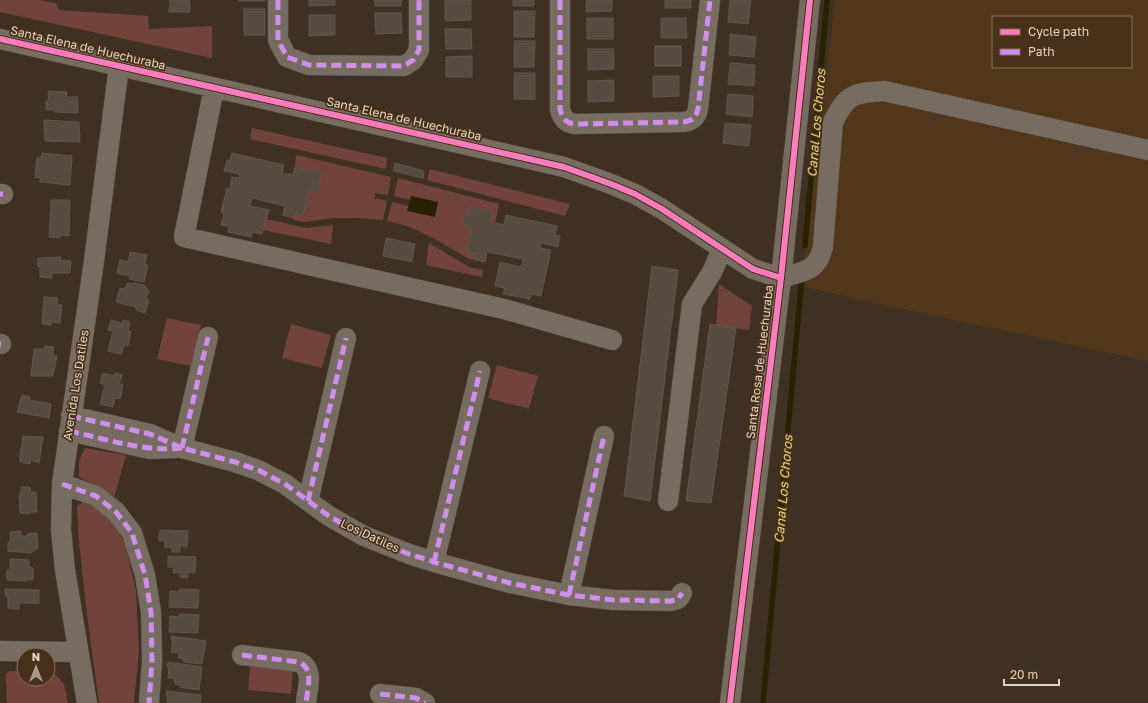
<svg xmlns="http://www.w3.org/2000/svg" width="1148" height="703" viewBox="0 0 1148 703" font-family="'Golos Text',sans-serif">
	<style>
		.built { fill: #50361b; fill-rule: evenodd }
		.green { fill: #70443d }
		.water { fill: #272203 }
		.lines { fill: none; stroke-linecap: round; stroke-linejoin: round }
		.stream { stroke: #272203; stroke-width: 5.5 }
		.building { fill: #574c42; stroke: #61554d }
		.minor-casing { stroke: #584d42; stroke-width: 21 }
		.minor { stroke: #766c62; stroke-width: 20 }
		.quiet { stroke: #ce8fe9; stroke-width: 5; stroke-dasharray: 10 5; stroke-linecap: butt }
		.cycleway-casing { stroke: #48311a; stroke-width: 8 }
		.cycleway { stroke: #fd7abc; stroke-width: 6 }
		.labels { text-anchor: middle; stroke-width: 3.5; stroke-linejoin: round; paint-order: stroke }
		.street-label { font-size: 12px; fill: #e1d2c5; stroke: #48311a }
		.water-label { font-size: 13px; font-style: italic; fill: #e1d573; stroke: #48311a }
	</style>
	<rect width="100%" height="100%" fill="#3e3124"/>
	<path class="built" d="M835 0H1148V361L888 306 801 286ZM993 17H1131V67H993Z"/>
	<path class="green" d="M0 0H39L56 3 59 10 148 16 149 29 212 26V58L0 12Z
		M252 128 387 158 386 169 250 139Z
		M296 155 391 177 388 195 374 193 376 196 373 198 387 201 383 220 356 218H333L305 222 293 220 295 214 303 216 309 190 317 192 322 173 295 167Z
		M430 169 570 204 565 216 427 180Z
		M398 178 499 204 495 223 491 222 493 212 471 207 469 215 464 214 462 225 472 227 476 254 475 260 469 259 433 238 410 227 387 221 392 202 408 206V211L411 196 410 200 394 196Z
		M267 219 306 228 333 225 331 244 263 230Z
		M429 243 469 267 483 270 482 277 426 265Z
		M719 284 752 306 749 330 716 325Z
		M167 318 201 325 191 366 157 359Z
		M291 324 331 335 322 368 282 358Z
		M497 365 538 376 529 409 488 398Z
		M85 448 126 455 114 498 96 486 79 477V461Z
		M83 502 95 506 113 523 125 544 136 590 139 650 134 703H99L88 623 79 542 77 506Z
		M250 664 293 668 291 694 248 690Z
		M10 671 24 672V679H48V674H55L64 684 68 703H7L6 674Z"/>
	<path class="water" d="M411 196 438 202 435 217 407 211Z"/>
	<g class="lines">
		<path class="stream" d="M805 246 827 0
			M763 703 802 276"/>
	</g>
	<path class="building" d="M170 0H190V12H169Z
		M239 0H265V1H239Z
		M309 0H335V5L309 6Z
		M375 0H401V6H375Z
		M445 0H471V20L445 21Z
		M513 0H534V6H513Z
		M586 0H612V11L586 12Z
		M665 0H691V8H665Z
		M730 0H751L748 24 728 22Z
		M244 9H265V35H244Z
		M514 11H535L534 37H514Z
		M375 13H401L402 33 376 34Z
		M309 15H335V35L309 36Z
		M587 18H613V39H587Z
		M661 18H686L687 38H661Z
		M445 29H471L472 49H446Z
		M730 34 756 37 754 57 729 55Z
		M514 41H535L534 67H514Z
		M655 46H681V66H655Z
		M588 49H614V69L588 70Z
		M472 56V77H446V57Z
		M730 63 755 65 754 86 728 84Z
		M514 73H535V99H514Z
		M653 76H679V96L653 97Z
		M614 80V101L588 102V81Z
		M48 91 67 92 66 97H78V113L54 112V110H46V101H49Z
		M728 94 753 96 752 117 726 114Z
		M44 120 79 122 80 142 45 141Z
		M725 123 751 125 749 146 723 143Z
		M42 153 72 156 70 185 40 182V177L35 178 37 158H41Z
		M232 153 284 165 282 173 287 174 293 175 295 167 322 173 317 192 309 190 303 216 295 214 294 218 283 215 285 206 252 198 250 206 269 210 262 234 253 232 251 237 228 232 229 226 221 225 224 213 221 212 227 188 230 189 232 177 239 178 240 174 224 171 227 160 230 161Z
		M395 163 424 171 423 178 393 171Z
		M51 200H70L69 236 60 235V238L49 237Z
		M470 207 493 212 491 222 504 225 506 215 557 226 555 235 560 236 558 247 541 243 540 248 551 250 541 296 531 294 530 299 503 294 505 288 495 286 500 262 521 267 523 259 487 252 485 262 475 260 476 254 467 252 472 227 462 225 464 214 469 215Z
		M386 238 415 244 412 262 383 256Z
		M130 252 147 255 145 264 148 266 144 282 129 279 130 276 117 273 120 260 128 262Z
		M61 257V260L71 261 70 273H52V278L40 277V267L38 266V258Z
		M652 266 678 270 650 501 624 496Z
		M134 283 144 285 149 291 146 299 149 300 145 313 136 310V307L116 302 120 288 125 289 127 284Z
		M44 297 58 298 57 305H62L60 323 51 322V325L42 324Z
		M111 320 122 323 123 320 130 322 128 331H131L128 346 124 345 121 354 108 351 113 331 108 330Z
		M710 324 736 328 711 503 686 501Z
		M45 346 54 347 53 356H57L53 376H31L34 349H44Z
		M103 373 114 376 115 373 122 375 119 384H123L120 399 115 398 113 407 100 404 105 385 100 383Z
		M22 395 30 397V400L51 404 49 418 17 412Z
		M23 436 43 437 39 463 31 460 30 464 20 462V454Z
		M21 487H30L31 492H36L37 512H30V514L20 513 19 495H21Z
		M160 530 188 531 187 547 180 546V552H172V548L165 547V541H159Z
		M21 531V536H28L27 534 37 533 38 548 34 551H31V553L8 551V543L10 542V532Z
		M168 556 196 557 195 573 188 572V578L180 577V573H173L174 567H168Z
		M10 559 29 560V567L33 568V580L27 579V581L7 580V570H10Z
		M5 589 39 590V603H19V609L8 608V597H6Z
		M179 589 199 590 198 608 169 607 170 591 179 592Z
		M179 614 199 615 198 633 169 632 170 616 179 617Z
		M171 636 206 641 202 664 183 662 184 659 178 658 179 653 171 652 173 640H171Z
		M168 662 202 667 199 690 180 687V685L175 684V679L168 678 169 667 167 666Z
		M167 691 201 695 200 703H167L168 695H166Z"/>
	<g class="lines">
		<defs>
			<path id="minor" d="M278 0V40L287 57 309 65 404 66 413 60 419 50V0
				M560 0V109C562 118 566 123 575 124L683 122C692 121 696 118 698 109L710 0
				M0 39 564 167 611 184 635 194 662 209 753 269 781 278
				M214 88 184 237 504 309 612 340
				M0 194H3
				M781 278C803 271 818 272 823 246L833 122C847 94 853 93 884 91L1148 150
				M0 344H1
				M71 416 150 434 182 448 235 462 258 470 285 484 329 516 364 536 409 554 434 562 510 583 569 595 614 600 671 601 678 599 682 593
				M69 431 150 449 176 448
				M182 448 208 337
				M62 484 96 496 116 512 132 533 145 575 151 612 152 661 149 703
				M308 501 346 338
				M668 501 692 304 712 272 722 249
				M434 562 480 371
				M569 595 604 436
				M0 651 78 652
				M242 655 299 662C315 669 307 689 306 703
				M380 694 416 698 425 703
				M87 703 65 570 61 530 62 484 94 261 119 66
				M730 703 781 278 810 0"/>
		</defs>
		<use href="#minor" class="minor-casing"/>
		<use href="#minor" class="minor"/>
		<path class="quiet" d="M278 0V40L287 57 309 65 404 66 413 60 419 50V0
			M560 0V109C562 118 566 123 575 124L683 122C692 121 696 118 698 109L710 0
			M0 194H3
			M0 344H1
			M71 416 150 434 182 448 235 462 258 470 285 484 329 516 364 536 409 554 434 562 510 583 569 595 614 600 671 601 678 599 682 593
			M69 431C107 439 142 452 182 448
			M182 448 208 337
			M62 484 96 496 116 512 132 533 145 575 151 612 152 661 149 703
			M308 501 346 338
			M434 562 480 371
			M569 595 604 436
			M242 655 299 662C315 669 307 689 306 703
			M380 694 416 698 425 703"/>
		<defs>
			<path id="cycleway" d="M0 39 564 167 611 184 635 194 662 209 753 269 781 278
				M730 703 781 278 810 0"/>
		</defs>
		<use href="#cycleway" class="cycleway-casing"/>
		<use href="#cycleway" class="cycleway"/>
	</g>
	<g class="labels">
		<g class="street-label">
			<text transform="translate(88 48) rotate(13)" y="4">Santa Elena de Huechuraba</text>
			<text transform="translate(404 119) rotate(13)" y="4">Santa Elena de Huechuraba</text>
			<text transform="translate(760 362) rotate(-83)" y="4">Santa Rosa de Huechuraba</text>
			<text transform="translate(76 385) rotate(-81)" y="4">Avenida Los Datiles</text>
			<text transform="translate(370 536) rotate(25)" y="4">Los Datiles</text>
		</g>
		<g class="water-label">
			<text transform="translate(816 123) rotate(-85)" y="5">Canal Los Choros</text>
			<text transform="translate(783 489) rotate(-85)" y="5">Canal Los Choros</text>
		</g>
	</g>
	<rect x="992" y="16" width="140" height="52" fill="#48311a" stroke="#85715e"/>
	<rect x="1000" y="29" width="20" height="6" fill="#fd7abc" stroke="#85715e"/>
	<text x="1028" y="36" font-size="12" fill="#e1d2c5">Cycle path</text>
	<rect x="1000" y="49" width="20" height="6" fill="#ce8fe9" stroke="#85715e"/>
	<text x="1028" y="56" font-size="12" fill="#e1d2c5">Path</text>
	<g transform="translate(36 667)"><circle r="19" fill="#48311a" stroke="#85715e"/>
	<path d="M0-3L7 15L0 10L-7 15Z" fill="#a89a8d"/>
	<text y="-6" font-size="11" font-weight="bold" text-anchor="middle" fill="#e1d2c5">N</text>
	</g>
	<path d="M1004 679v6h55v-6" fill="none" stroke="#e1d2c5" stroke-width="2"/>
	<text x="1010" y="679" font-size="12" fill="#e1d2c5" stroke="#48311a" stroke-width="3" paint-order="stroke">20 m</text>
</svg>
